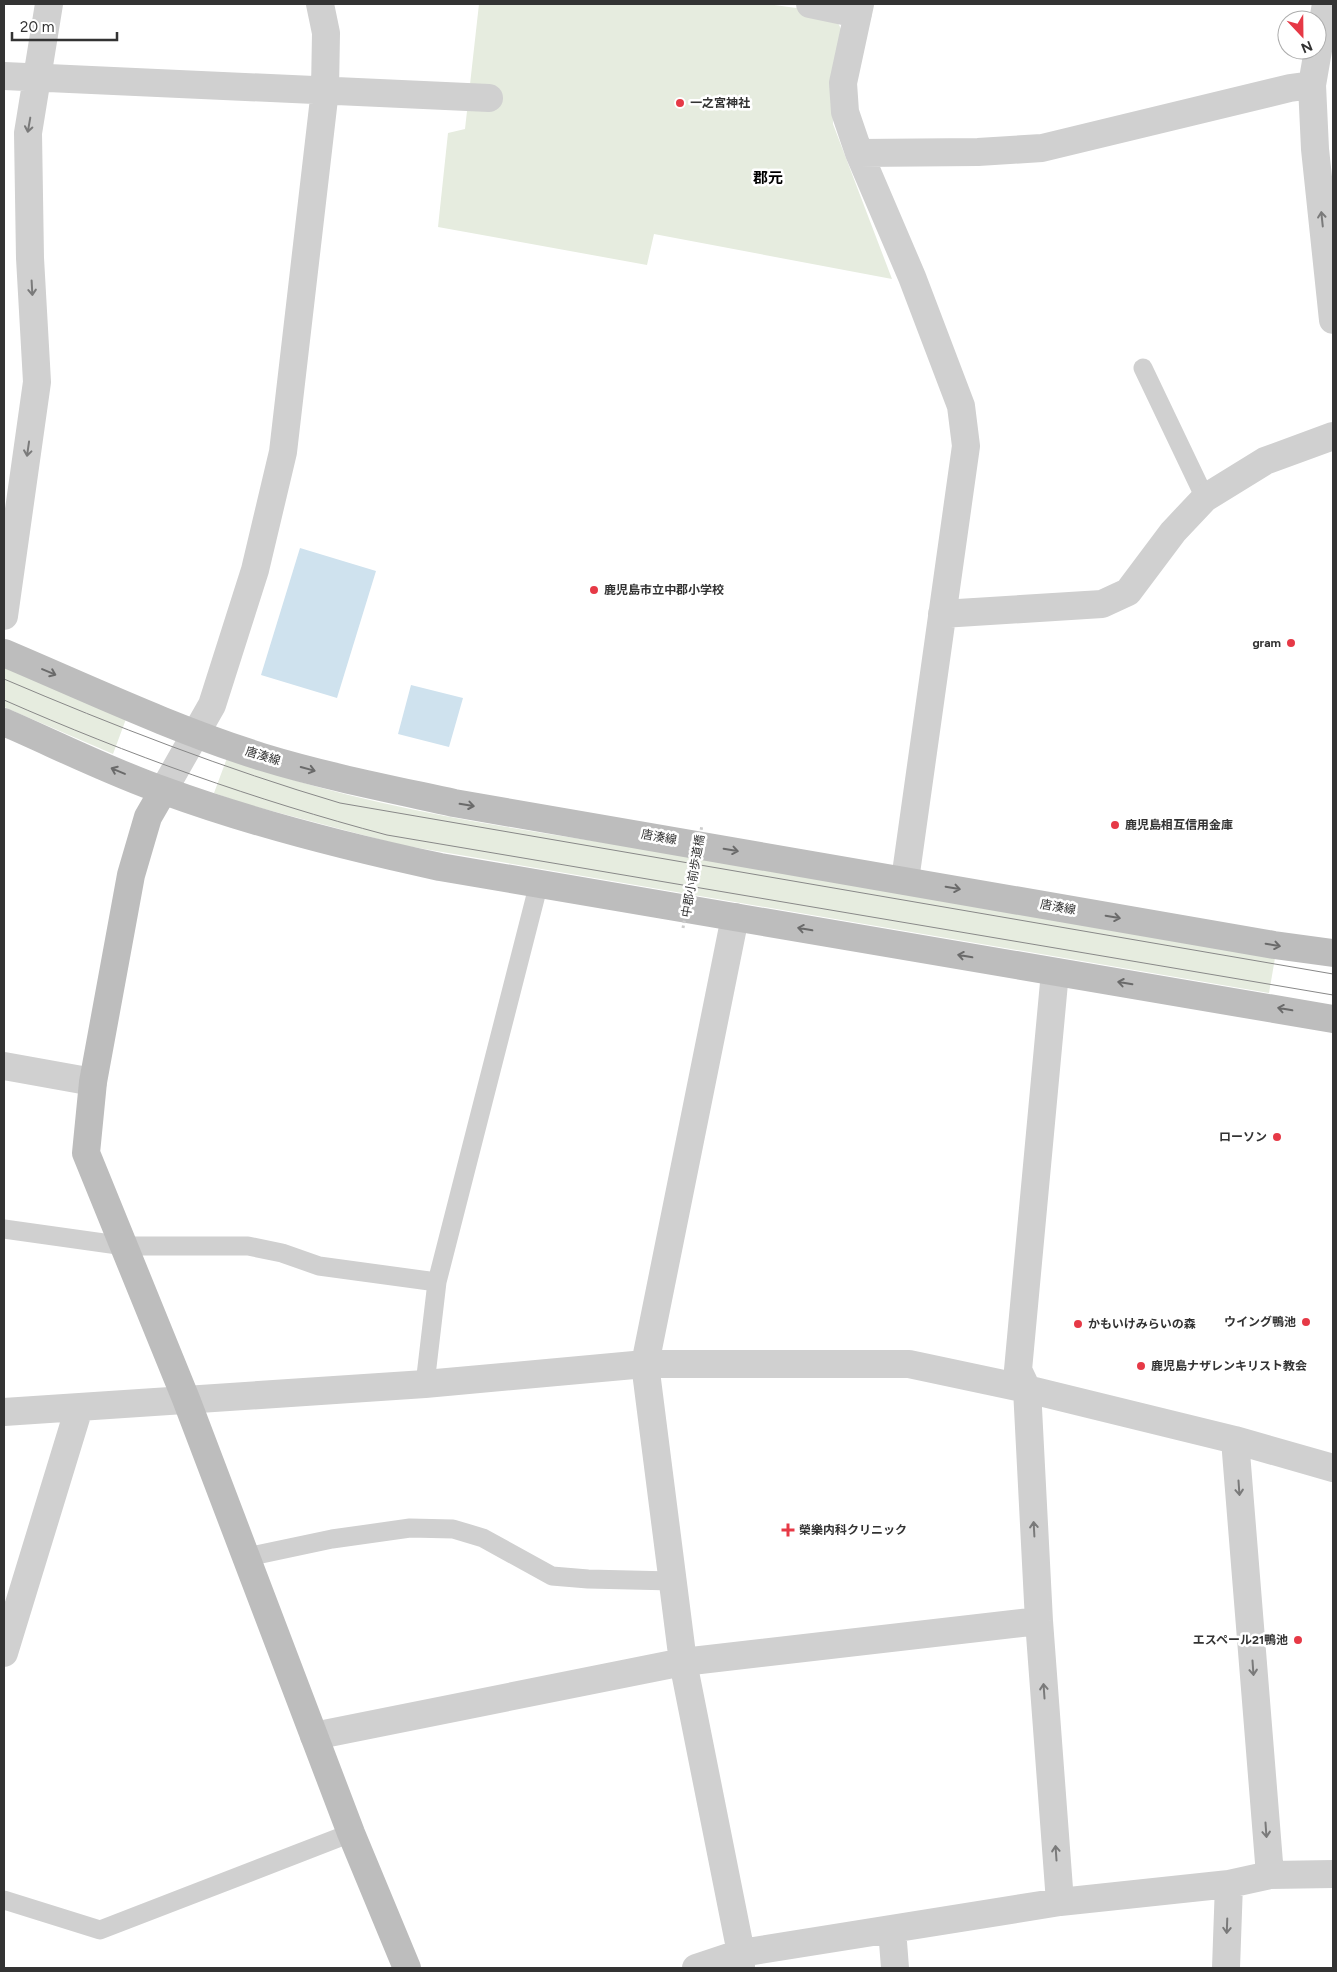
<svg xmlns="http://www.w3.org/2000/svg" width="1337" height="1972" viewBox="0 0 1337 1972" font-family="Figtree,'Noto Sans JP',sans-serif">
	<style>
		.green { fill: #e6ecdf }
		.water { fill: #cfe2ee }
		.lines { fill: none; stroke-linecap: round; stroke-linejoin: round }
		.lane { stroke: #d0d0d0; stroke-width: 19 }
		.street { stroke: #d0d0d0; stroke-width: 28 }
		.secondary { stroke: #bdbdbd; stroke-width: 28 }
		.tram { stroke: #888; stroke-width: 1 }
		.path-bridge { stroke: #cdcdcd; stroke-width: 3; stroke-dasharray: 2.5 2.5; stroke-linecap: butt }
		.oneway { stroke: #7a7a7a }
		.oneway2 { stroke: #6a6a6a }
		.poi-dot { fill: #e63946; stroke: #fff; stroke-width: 2 }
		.labels { text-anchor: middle; stroke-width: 5; stroke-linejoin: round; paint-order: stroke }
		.poi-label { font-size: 12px; font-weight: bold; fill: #333; stroke: #fff; text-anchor: start }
		.street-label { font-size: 12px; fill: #333; stroke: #fff }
		.quarter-label { font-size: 15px; font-weight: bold; fill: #000; stroke: #fff }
	</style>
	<rect width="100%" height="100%" fill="#fff"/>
	<path class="green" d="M479 4H767L833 13 842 31 832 78 833 124 892 279 654 234 647 265 438 227 448 133 465 129Z
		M4 667 126 719 113 754 4 707Z
		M227 758C373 812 530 830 683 855 881 888 1078 923 1275 958L1269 993 401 845 245 804 214 793Z"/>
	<path class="water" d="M300 548 376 571 337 698 261 675Z
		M411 685 463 698 449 747 398 734Z"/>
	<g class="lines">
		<path class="lane" d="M1143 368 1205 498
			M4 1229 125 1246H248L282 1253 319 1266 437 1282
			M425 1384 437 1282 539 883
			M247 1557 332 1539 410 1528 453 1529 483 1538 552 1576 588 1579 673 1581
			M4 1900 100 1930 351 1833"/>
		<path class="street" d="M810 4 858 14
			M860 4 843 83 845 112 859 153 912 277 961 406 966 446 905 880
			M1326 4 1312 85 1315 149 1333 320
			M4 76 489 98
			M859 153 978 152 1042 148 1290 88 1312 85
			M942 614 1102 604 1128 592 1173 532 1205 498 1265 461 1333 436
			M4 616 37 382 30 258 28 133 49 4
			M163 791 212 705 255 570 283 452 325 90 326 33 320 4
			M735 917 645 1364 683 1662 741 1953V1968
			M1055 972 1018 1370 1027 1389 1039 1621 1060 1902
			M4 1066 93 1082
			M4 1412 425 1384 645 1364H909L1027 1389 1235 1440 1333 1468
			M1235 1440 1270 1875
			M4 1653 79 1408
			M314 1736 683 1662 1039 1621
			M892 1929 895 1968
			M696 1968 741 1953 1060 1902 1229 1884 1270 1875 1333 1874
			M1226 1968 1229 1884"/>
		<path class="secondary" d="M4 653C89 689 173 729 262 757 324 776 390 789 454 803L1274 945 1333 953
			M4 722C57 745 110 772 165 791 255 824 347 847 440 867L1333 1019
			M163 791 148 817 131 875 93 1082 86 1153 186 1399 351 1833 407 1968"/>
		<path class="tram" d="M4 679C114 726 225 769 340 803L1333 974
			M4 700C129 755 255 800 387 835L1333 995"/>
		<path class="path-bridge" d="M683 928 702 825"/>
	</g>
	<defs><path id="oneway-shaft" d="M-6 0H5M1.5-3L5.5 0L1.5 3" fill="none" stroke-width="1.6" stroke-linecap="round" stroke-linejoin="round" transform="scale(1.25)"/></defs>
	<g class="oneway">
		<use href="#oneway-shaft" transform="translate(29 125) rotate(100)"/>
		<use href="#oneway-shaft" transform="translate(1322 219) rotate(-96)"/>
		<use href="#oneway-shaft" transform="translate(32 288) rotate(87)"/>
		<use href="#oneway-shaft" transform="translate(28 449) rotate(98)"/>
		<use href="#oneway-shaft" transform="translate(1239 1488) rotate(86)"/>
		<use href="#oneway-shaft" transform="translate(1034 1529) rotate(-93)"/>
		<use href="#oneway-shaft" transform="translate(1253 1668) rotate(86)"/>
		<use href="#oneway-shaft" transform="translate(1044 1691) rotate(-94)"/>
		<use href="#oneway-shaft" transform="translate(1266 1830) rotate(86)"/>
		<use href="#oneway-shaft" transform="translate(1056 1853) rotate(-94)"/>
		<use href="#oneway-shaft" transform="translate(1227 1926) rotate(92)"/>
	</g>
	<g class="oneway2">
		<use href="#oneway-shaft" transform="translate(49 672) rotate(23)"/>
		<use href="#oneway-shaft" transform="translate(308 769) rotate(15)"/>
		<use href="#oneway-shaft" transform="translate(118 771) rotate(-157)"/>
		<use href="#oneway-shaft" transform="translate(467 805) rotate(9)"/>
		<use href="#oneway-shaft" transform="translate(731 850) rotate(10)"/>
		<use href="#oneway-shaft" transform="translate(953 888) rotate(10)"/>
		<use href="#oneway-shaft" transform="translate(1113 917) rotate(10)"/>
		<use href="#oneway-shaft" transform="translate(805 929) rotate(-170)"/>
		<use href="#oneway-shaft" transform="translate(1273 945) rotate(10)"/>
		<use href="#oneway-shaft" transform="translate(965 956) rotate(-170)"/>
		<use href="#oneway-shaft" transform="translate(1125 983) rotate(-171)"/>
		<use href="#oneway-shaft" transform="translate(1285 1009) rotate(-170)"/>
	</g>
	<g class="poi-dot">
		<circle cx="680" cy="103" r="5"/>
		<circle cx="594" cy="590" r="5"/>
		<circle cx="1291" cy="643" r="5"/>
		<circle cx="1115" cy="825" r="5"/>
		<circle cx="1277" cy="1137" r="5"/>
		<circle cx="1306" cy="1322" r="5"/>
		<circle cx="1078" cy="1324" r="5"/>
		<circle cx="1141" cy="1366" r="5"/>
		<path d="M785.5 1522.5h5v5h5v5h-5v5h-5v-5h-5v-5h5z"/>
		<circle cx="1298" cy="1640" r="5"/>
	</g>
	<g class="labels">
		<g class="poi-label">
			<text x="690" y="107">一之宮神社</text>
			<text x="604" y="594">鹿児島市立中郡小学校</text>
			<text x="1281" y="647" text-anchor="end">gram</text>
			<text x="1125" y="829">鹿児島相互信用金庫</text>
			<text x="1267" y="1141" text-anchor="end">ローソン</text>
			<text x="1296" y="1326" text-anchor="end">ウイング鴨池</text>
			<text x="1088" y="1328">かもいけみらいの森</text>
			<text x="1151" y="1370">鹿児島ナザレンキリスト教会</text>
			<text x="799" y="1534">榮樂内科クリニック</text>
			<text x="1288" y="1644" text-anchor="end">エスペール21鴨池</text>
		</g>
		<g class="street-label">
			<text transform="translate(263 756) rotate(17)" y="4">唐湊線</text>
			<text transform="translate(659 837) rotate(10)" y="4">唐湊線</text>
			<text transform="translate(693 876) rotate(-80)" y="4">中郡小前歩道橋</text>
			<text transform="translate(1058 907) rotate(10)" y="4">唐湊線</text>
		</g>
		<g class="quarter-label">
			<text x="768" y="183">郡元</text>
		</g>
	</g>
	<rect width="1337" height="1972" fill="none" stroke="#333333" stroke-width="10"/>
	<g transform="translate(1302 35) rotate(158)"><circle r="24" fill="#ffffff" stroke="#adadad"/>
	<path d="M0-4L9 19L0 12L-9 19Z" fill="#e63946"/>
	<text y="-8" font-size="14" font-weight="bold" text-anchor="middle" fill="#333333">N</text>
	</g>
	<path d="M12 32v8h105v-8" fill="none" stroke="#333333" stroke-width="2.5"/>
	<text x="20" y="32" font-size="15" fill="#333333" stroke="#ffffff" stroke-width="4" paint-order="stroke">20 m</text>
</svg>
